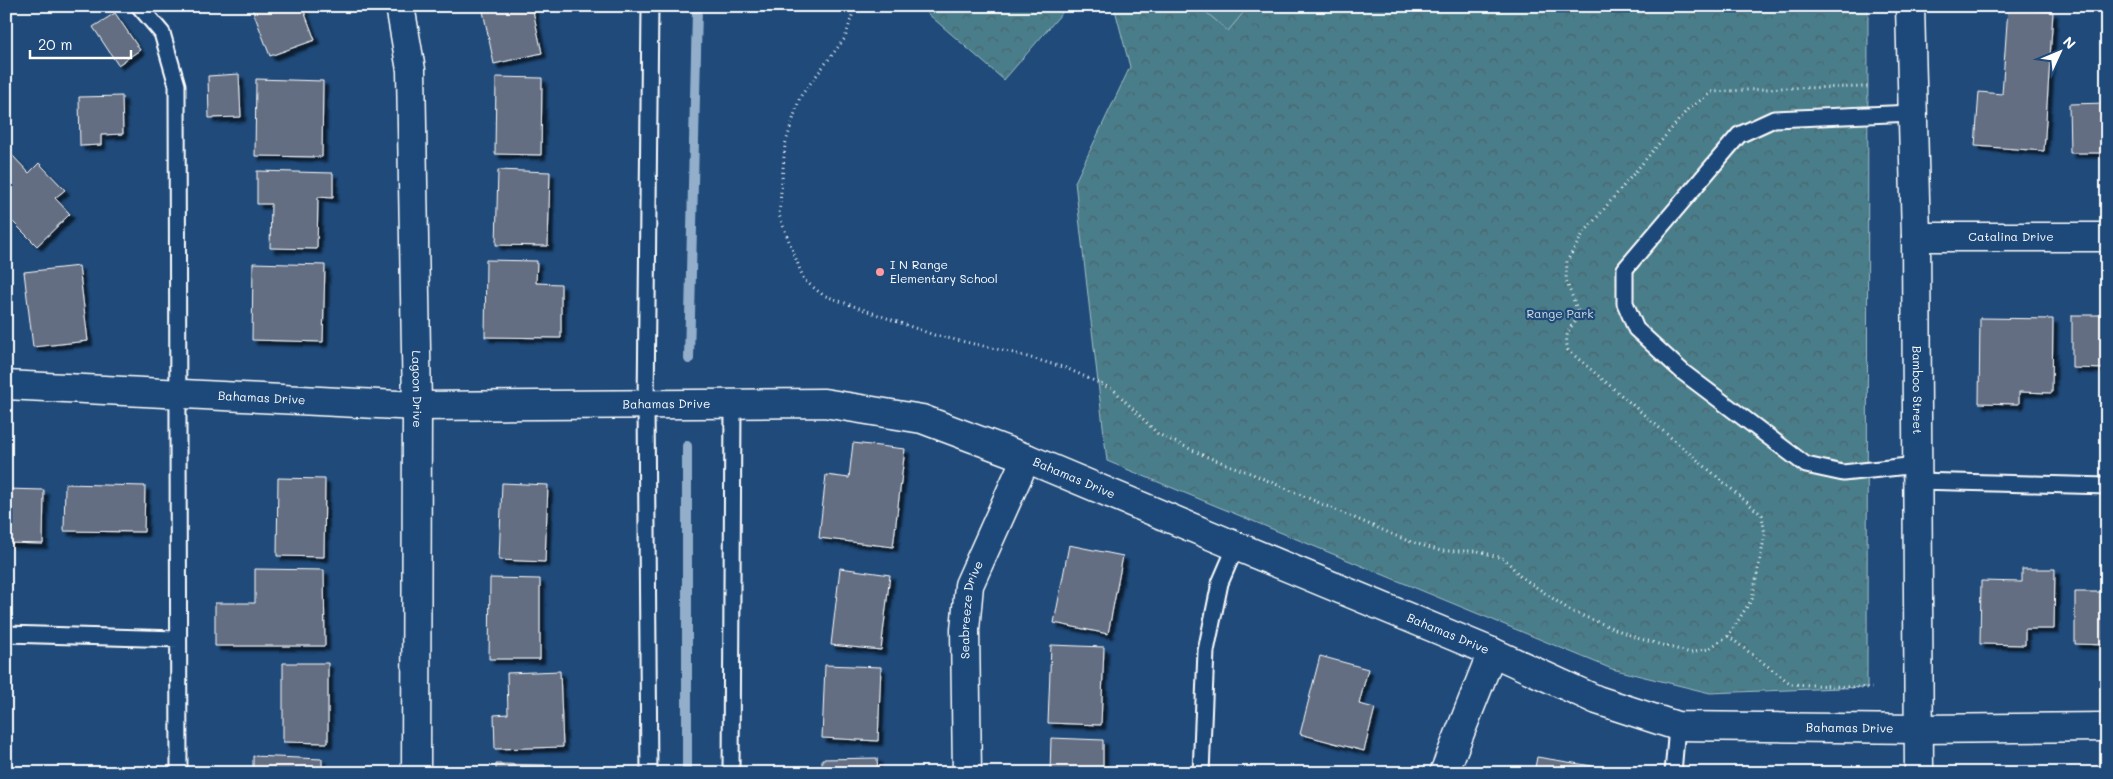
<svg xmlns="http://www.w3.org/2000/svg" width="2113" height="779" viewBox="0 0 2113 779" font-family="Mali,sans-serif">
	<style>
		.park { fill: url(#park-crowns); stroke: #a4bec4 }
		.garden { fill: #4a7d8a; stroke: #a4bec4 }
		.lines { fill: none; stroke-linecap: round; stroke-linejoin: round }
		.stream { stroke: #92aeca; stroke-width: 10 }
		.building { fill: #636e83; stroke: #fff; filter: url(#shadow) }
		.lane-casing { stroke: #fff; stroke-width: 19 }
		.street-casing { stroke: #fff; stroke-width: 31 }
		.secondary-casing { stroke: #fff; stroke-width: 31 }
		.path { stroke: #fff; stroke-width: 3; stroke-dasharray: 1 4; stroke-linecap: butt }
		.lane { stroke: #1f4a7a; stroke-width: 15 }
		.street { stroke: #1f4a7a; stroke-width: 28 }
		.secondary { stroke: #1f4a7a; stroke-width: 28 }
		.poi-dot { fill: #ff9aa2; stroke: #1f4a7a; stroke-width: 2 }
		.labels { text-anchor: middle; stroke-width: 4.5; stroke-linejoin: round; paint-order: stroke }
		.street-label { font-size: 12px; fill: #fff; stroke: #1f4a7a }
		.poi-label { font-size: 12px; fill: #fff; stroke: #1f4a7a; text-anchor: start }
		.park-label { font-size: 12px; fill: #d2dee2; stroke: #1f4a7a }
	</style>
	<defs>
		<pattern id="park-crowns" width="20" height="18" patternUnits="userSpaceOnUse" patternTransform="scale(1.25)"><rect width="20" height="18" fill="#4a7d8a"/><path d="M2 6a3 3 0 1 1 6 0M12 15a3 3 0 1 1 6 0" fill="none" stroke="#4b646b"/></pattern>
		<filter id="shadow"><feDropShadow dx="4.5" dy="4.5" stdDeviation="1" flood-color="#0009"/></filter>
	</defs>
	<rect width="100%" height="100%" fill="#1f4a7a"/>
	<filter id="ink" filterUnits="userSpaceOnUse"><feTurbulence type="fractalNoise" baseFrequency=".02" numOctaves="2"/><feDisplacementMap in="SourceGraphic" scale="10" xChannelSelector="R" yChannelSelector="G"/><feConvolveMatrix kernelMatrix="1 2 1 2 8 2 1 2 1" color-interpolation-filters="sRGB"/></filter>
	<g filter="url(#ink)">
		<path class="park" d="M919 6H1068L1004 80Z
			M1114 6H1868L1867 687 1710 693 1612 669 1107 461 1075 182 1130 67Z"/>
		<path class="garden" d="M1199 6H1249L1228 31Z"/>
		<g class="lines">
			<path class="stream" d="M689 359 697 10 698 6
				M687 446V773"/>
		</g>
		<path class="building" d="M251 6H302L315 40 270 56Z
			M482 6H532L542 53 494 64Z
			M2008 8 2053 12 2044 151 1975 146 1979 92 2002 94Z
			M115 13 140 50 118 65 93 27Z
			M239 74 241 117 209 118 208 76Z
			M496 77 542 78 541 155 495 154Z
			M256 79 323 81 322 157 255 156Z
			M122 96 123 134 101 135V145L80 146 79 97Z
			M2107 103V153H2070L2069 104Z
			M12 155 29 173 39 163 65 190 55 198 70 214 37 246 6 215V160Z
			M498 170 550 172 548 246 496 245Z
			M257 171 333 173V198L318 197 317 249 270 248 271 204H257Z
			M486 260 537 261 536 283 561 284V338L485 337Z
			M253 263 325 265 323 342 252 340Z
			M79 266 88 341 33 347 24 272Z
			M2072 315H2107V369L2072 368Z
			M1980 318 2053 319 2052 393 2019 392V404L1979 403Z
			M853 443 905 449 893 547 819 538 826 475 849 478Z
			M278 478 325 479 324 557 277 556Z
			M502 483 548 485 545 562 499 560Z
			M65 484 145 486 144 532 64 531Z
			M6 489 44 490 43 544 6 543Z
			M1069 545 1123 556 1108 634 1054 623Z
			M840 568 890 575 881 650 831 645Z
			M255 569 324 570 325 646H215V603H255Z
			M2022 569H2055L2054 629H2025V645L1980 644 1981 581 2022 582Z
			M490 578 540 579V659H489Z
			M2075 592H2107V645L2075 644Z
			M1051 645 1104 647 1101 725 1048 723Z
			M1320 656 1368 669 1359 704 1375 708 1364 751 1300 734Z
			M283 663H328V743L283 742Z
			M825 665 881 667 878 741 822 738Z
			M560 671 563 747 495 749 494 715 508 714 507 673Z
			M1051 738 1103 740V773H1050Z
			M253 756 322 759V773H253Z
			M1537 757 1592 766 1591 773H1534Z
			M877 758 878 773H822V759Z
			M496 764 545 765V773H496Z"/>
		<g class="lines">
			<defs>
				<path id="lane" d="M139 6 162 33 177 85 179 773
					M1913 113 1774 119 1739 135 1625 269V303L1636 329 1684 373 1806 465 1843 473 1917 465
					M1917 481 2107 486
					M6 634 178 639
					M649 773 646 405 650 6
					M731 773 733 404
					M1201 773 1206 651 1220 583 1236 546
					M1673 773 1677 726"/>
				<g id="street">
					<path id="s1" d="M400 6 411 70 417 406 416 773"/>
					<path id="s2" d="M1916 237H2107"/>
					<path id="s3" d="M6 385 417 406 824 403 922 419 1026 458 1236 546 1492 652 1597 700 1677 726 1919 729 2107 727"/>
					<path id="s4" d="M967 773 965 630 969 585 1026 458"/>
					<path d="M1444 773 1492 652"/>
				</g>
				<g id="secondary">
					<path id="s5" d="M1910 6 1916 237 1919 773"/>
				</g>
			</defs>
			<use href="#lane" class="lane-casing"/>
			<use href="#street" class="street-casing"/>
			<use href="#secondary" class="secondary-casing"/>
			<path class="path" d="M855 6 845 38 800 97 785 145 779 215 804 280 823 295 934 335 1010 352 1066 368 1114 390 1158 434 1205 456 1250 473 1408 541 1441 551H1478L1505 559 1520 576 1571 611 1637 638 1691 653 1708 649 1728 636 1752 599 1765 535 1762 515 1568 350C1564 335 1569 327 1580 317L1566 280 1567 261 1583 234 1688 109 1712 92 1782 88 1871 87
				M1728 636 1791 684 1872 688"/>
			<use href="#lane" class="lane"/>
			<use href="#street" class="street"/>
			<use href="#secondary" class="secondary"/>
		</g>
	</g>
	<circle class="poi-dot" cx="880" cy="272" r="5"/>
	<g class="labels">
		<g class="street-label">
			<text dy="4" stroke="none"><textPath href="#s2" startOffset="95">Catalina Drive</textPath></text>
			<text dy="4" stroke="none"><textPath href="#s1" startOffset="384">Lagoon Drive</textPath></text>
			<text dy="4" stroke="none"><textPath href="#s5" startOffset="384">Bamboo Street</textPath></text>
			<text dy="4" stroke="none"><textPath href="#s3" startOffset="256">Bahamas Drive</textPath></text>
			<text dy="4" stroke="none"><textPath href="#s3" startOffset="661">Bahamas Drive</textPath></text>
			<text dy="4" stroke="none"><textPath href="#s3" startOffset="1081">Bahamas Drive</textPath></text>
			<text dy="4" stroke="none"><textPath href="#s4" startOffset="164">Seabreeze Drive</textPath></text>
			<text dy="4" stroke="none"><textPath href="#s3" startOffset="1486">Bahamas Drive</textPath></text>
			<text dy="4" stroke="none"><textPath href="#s3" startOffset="1906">Bahamas Drive</textPath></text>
		</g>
		<g class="poi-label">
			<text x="890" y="269">I N Range<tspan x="890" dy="14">Elementary School</tspan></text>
		</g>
		<g class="park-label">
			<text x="1560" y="318">Range Park</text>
		</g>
	</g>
	<rect width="2113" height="779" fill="none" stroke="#1f4a7a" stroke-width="25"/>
	<rect x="12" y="12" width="2088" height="754" fill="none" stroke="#fff" stroke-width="2" filter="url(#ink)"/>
	<g transform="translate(2060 52) rotate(46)" stroke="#1f4a7a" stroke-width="4" paint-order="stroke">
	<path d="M0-4L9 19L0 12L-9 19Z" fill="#ffffff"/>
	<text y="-8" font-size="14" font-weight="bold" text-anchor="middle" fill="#ffffff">N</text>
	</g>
	<path d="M30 50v8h101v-8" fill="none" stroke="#ffffff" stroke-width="2.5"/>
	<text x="38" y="50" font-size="15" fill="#ffffff" stroke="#1f4a7a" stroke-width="4" paint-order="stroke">20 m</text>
</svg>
